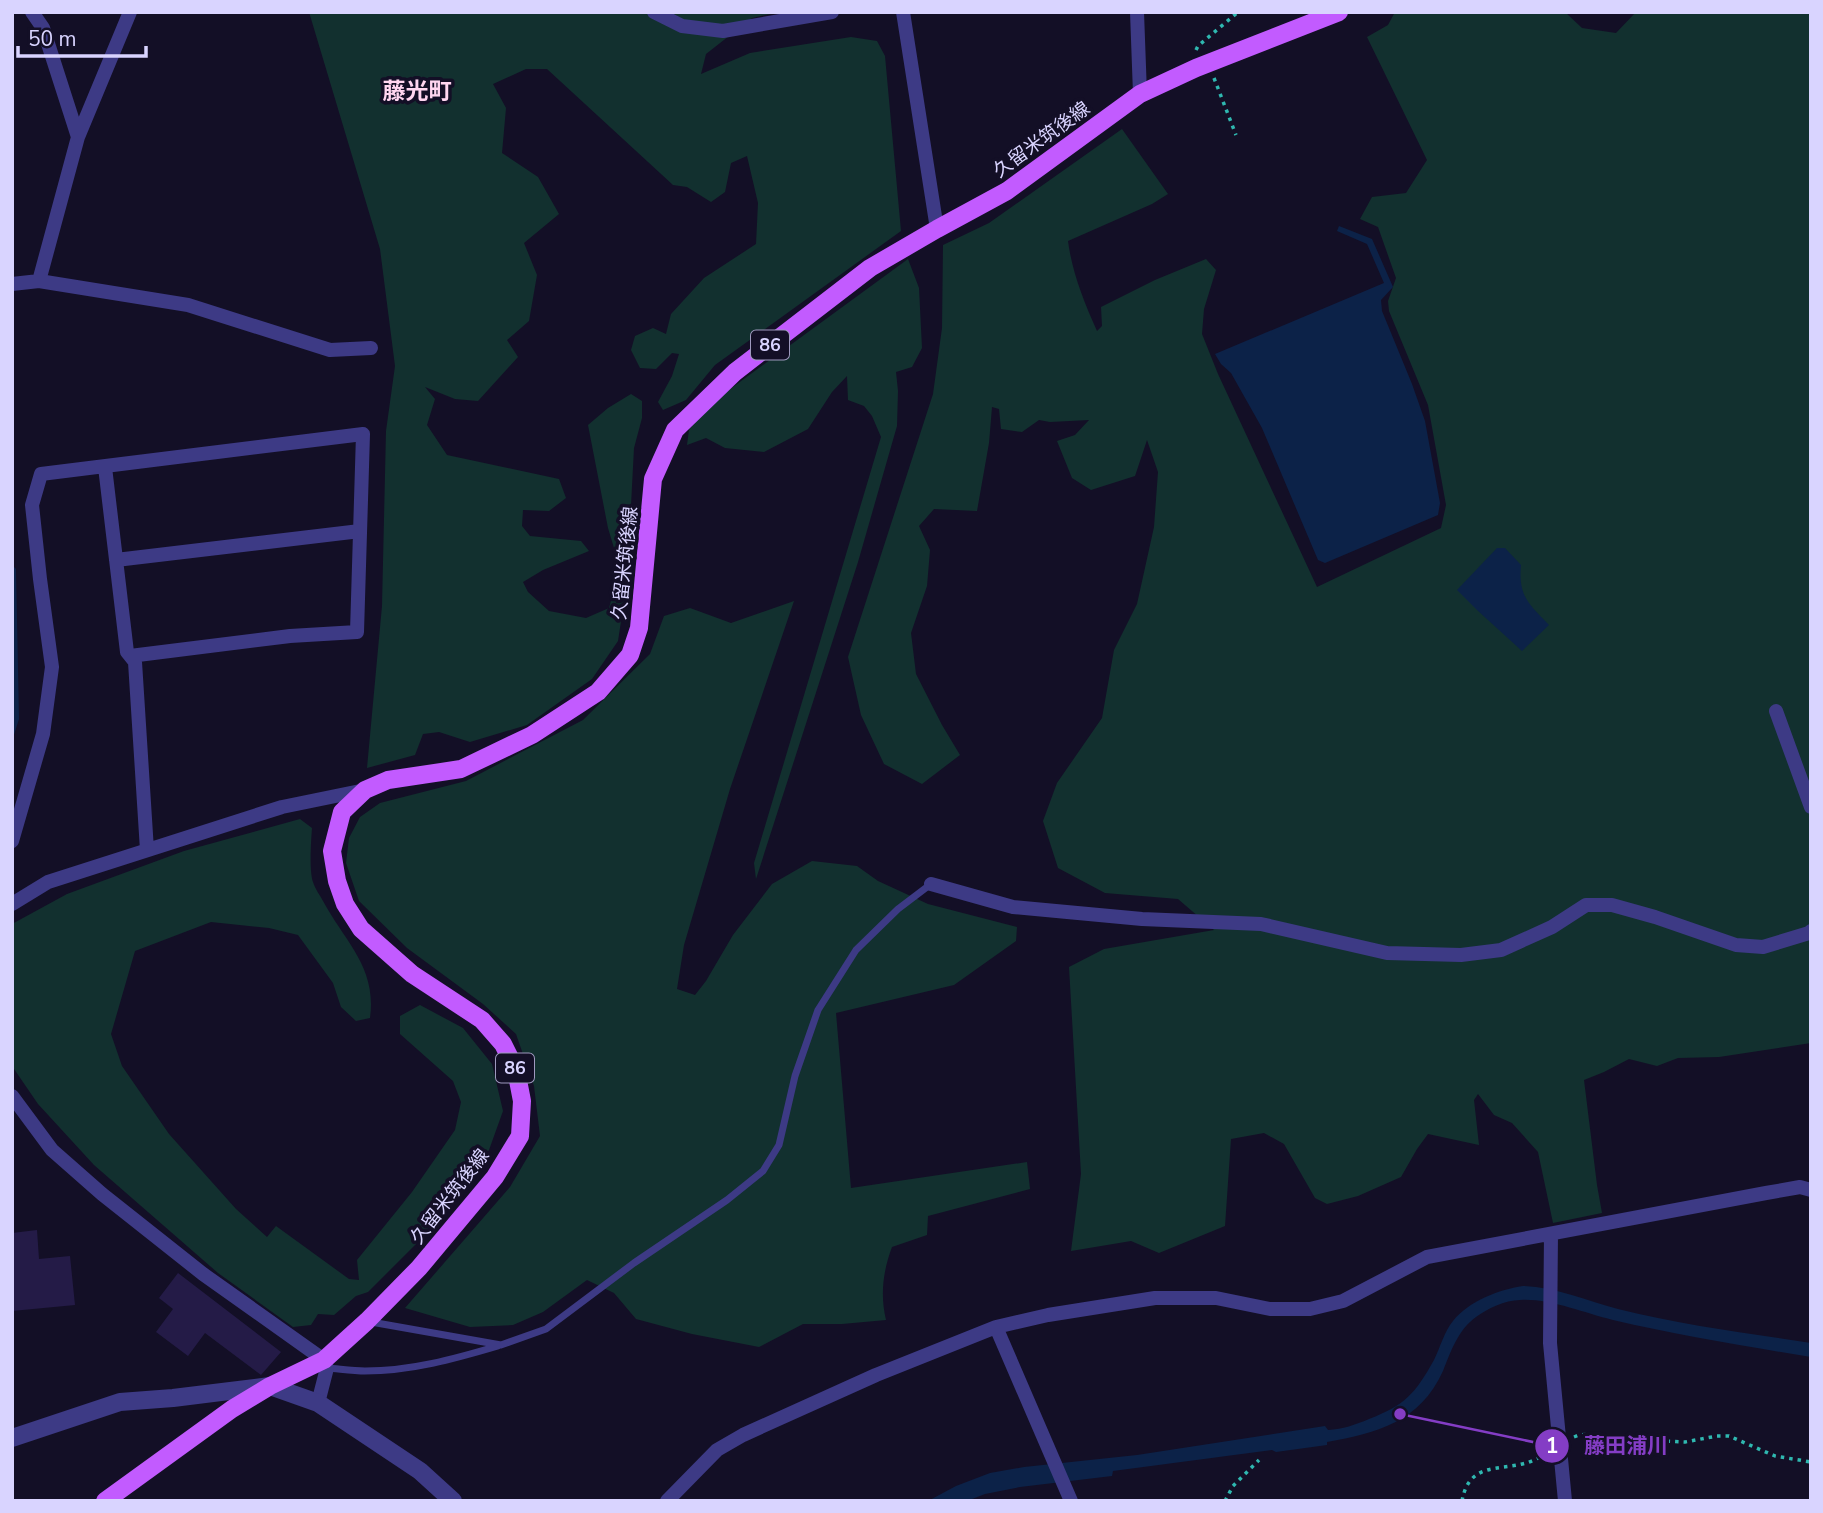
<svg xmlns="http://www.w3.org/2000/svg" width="1823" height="1513" viewBox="0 0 1823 1513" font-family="'Nunito Sans','Noto Sans JP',sans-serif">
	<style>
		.green { fill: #12302f }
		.water { fill: #0c2248 }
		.building { fill: #241b47 }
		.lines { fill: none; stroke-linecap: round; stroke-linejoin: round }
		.path { stroke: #2fb8b0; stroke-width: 3.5; stroke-dasharray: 3.5 5; stroke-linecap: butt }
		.service { stroke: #3d3a85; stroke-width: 7 }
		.minor { stroke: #3d3a85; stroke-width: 14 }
		.tertiary { stroke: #3d3a85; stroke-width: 18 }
		.primary { stroke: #c25bff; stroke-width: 18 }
		.labels { text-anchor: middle; stroke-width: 7; stroke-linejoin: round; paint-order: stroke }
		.shield { fill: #130f26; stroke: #9e99be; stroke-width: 2 }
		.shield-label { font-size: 18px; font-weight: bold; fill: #d9d4ff }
		.street-label { font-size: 19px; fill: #d9d4ff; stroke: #130f26 }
		.quarter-label { font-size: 23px; font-weight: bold; fill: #ffd6f0; stroke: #130f26 }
		.leader { fill: none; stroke: #843dc5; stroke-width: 2.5 }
		.callout-dot { fill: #843dc5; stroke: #130f26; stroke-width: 2.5 }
		.mark-label { font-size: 21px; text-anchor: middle; font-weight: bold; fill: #fff }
		.callout-label { font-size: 21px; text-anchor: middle; font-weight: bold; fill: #843dc5; stroke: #130f26; stroke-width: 7; stroke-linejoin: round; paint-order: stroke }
	</style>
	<rect width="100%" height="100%" fill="#130f26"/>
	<path class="green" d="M309 12H779L752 18 706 54 701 74 750 53 851 37 877 41 885 56 901 231 715 365 686 400 663 410 658 402 672 376 679 354 672 353 656 369 640 368 631 350 635 336 653 328 666 334 671 314 704 278 756 244 758 203 747 156 731 163 725 192 711 202 687 187 673 185 547 69H526L493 84 506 108 502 153 538 177 559 214 524 243 537 275 529 321 507 340 518 357 478 401 455 399 425 387 435 399 427 425 447 455 559 479 566 498 549 511 523 510 522 526 530 536 581 541 589 551 543 570 523 582 528 592 549 611 586 618 609 608 620 568 608 528 588 425 608 408 631 394 642 401V418L634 448 627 582 618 641 592 679 527 725 470 742 439 732 423 734 415 755 367 768 382 606 386 431 395 366 380 249Z
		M1395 12H1565L1582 28 1616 33 1636 12H1811V1043L1719 1057 1678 1058 1657 1066 1629 1059 1604 1072 1584 1080 1597 1185 1602 1213 1553 1223 1538 1152 1512 1123 1494 1115 1478 1094 1474 1100 1479 1145 1428 1134 1417 1149 1401 1177 1358 1196 1327 1204 1315 1198 1284 1144 1264 1133 1231 1139 1225 1226 1159 1253 1131 1241 1071 1251 1081 1174 1069 967 1104 949 1214 930 1178 899 1105 893 1058 868 1043 821 1057 783 1102 718 1114 650 1137 604 1154 527 1158 472 1147 440 1135 476 1091 490 1072 478 1057 441 1075 435 1089 420 1050 422 1039 420 1022 432 1001 429 999 409 992 407 989 443 977 511 934 509 919 526 930 550 927 586 911 633 916 674 942 725 960 755 922 784 884 764 861 715 848 657 933 394 942 328 943 245 989 223 1122 129 1168 194 1152 204 1068 241C1072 272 1084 302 1097 331L1102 326 1101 307 1155 280 1206 259 1216 270 1204 309 1202 334 1218 374 1317 587 1441 528 1446 505 1428 405 1389 311 1388 301 1396 278 1378 227 1360 219 1372 197 1406 193 1427 160 1367 37 1388 25Z
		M908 259 919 288 922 348 912 367 896 372 898 391 897 426 858 562 756 879 754 863 881 437 872 416 864 406 848 400 847 376 832 392 808 429 764 452 725 448 706 438 687 445 689 430 707 406Z
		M794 601 730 789 684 945 677 989 695 995 706 981 733 935 772 884 812 861 857 866 878 881 928 904 1017 927 1016 941 954 985 836 1013 851 1188 1027 1162 1030 1189 928 1216 927 1235 892 1247C883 1271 880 1295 886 1320L842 1324H803L759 1347 692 1334 636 1319 614 1293 587 1280 543 1312 513 1325 470 1327 405 1308 510 1187 540 1136 534 1086 516 1034 483 1004 407 948 359 901 346 863 349 838 360 817 380 803 466 781 583 720 650 654 664 616 690 608 731 623Z
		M300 819 312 828C311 842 309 870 313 882 315 889 320 895 323 901 345 942 377 967 370 1018L356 1021 341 1007 333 983 298 935 269 928 211 922 135 951 111 1034 122 1066 169 1134 236 1209 267 1237 276 1226 349 1279 359 1280 357 1260 412 1192 455 1130 461 1102 453 1081 400 1034V1016L420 1005 463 1028 492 1064 503 1111 489 1150 425 1235 368 1292 356 1296 334 1315 318 1314 311 1325 293 1327 218 1273 94 1165 38 1104 12 1066V924L67 894 184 851Z"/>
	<path class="water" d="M1339 226 1372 239 1393 287 1381 300 1382 311 1412 384 1425 421 1440 503 1438 515 1325 563 1318 560 1262 428 1231 373 1221 364 1215 354 1384 283 1367 244 1337 231Z
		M1497 548H1505L1521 565C1518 596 1529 604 1549 625L1522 651 1477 610 1457 590Z
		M12 565 16 569 19 719 12 741Z
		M1523 1286C1556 1287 1587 1301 1618 1309 1681 1325 1747 1333 1811 1343V1357C1744 1346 1678 1335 1613 1320 1584 1313 1549 1298 1520 1300 1505 1300 1487 1309 1476 1317 1458 1330 1451 1351 1443 1371 1420 1422 1377 1433 1327 1442V1445L1276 1452 1272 1450 1113 1471 1112 1476 1020 1487 985 1494 967 1501H928L956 1486 990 1473 1024 1467 1137 1455 1325 1426 1328 1430C1343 1429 1355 1425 1369 1419 1405 1405 1415 1394 1434 1360 1440 1348 1444 1332 1453 1321 1469 1301 1498 1290 1523 1286Z"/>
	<path class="building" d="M37 1230 39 1259 70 1256 75 1305 12 1311V1233Z
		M178 1273 281 1352 261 1375 205 1333 188 1356 156 1332 173 1309 159 1298Z"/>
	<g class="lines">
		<path class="path" d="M1196 50 1198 46 1238 12
			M1214 78 1236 135
			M1574 1437 1579 1435 1591 1434 1619 1439 1685 1442 1717 1436H1729L1775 1456 1811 1462
			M1225 1501 1233 1486 1259 1460
			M1462 1501C1469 1462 1498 1471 1526 1463 1533 1461 1540 1457 1547 1454"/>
		<path class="service" d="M371 1322 501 1345 546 1329 634 1263 727 1200 763 1171 779 1145 795 1076 818 1010 856 950 898 909 931 884
			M327 1368C340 1369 353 1371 365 1371 411 1371 454 1359 498 1346"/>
		<path class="minor" d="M32 12 43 28 78 137
			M654 12 682 26 723 31 832 12
			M903 12 937 229
			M1137 12 1140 94
			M39 281 78 137 130 12
			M12 284 39 281 188 305 330 350 371 348
			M105 467 127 652 135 662 147 850
			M116 560 360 531
			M1776 711 1811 807
			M12 841 43 734 52 667 40 579 32 505 41 474 363 434 357 632 290 636 130 656
			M931 884 1013 907 1142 919 1261 924 1387 953 1461 955 1501 950 1552 927 1586 905H1612L1655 917 1736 945 1763 947 1809 933 1811 931
			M12 904 48 882 282 807 365 790
			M12 1096 52 1150 102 1194 203 1274 324 1360 327 1368 318 1403
			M1551 1234 1550 1343 1565 1501
			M996 1327 1071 1501
			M667 1501 717 1450 743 1435 876 1375 996 1327 1048 1315 1155 1298H1216L1270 1309H1310L1343 1301 1427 1257 1766 1193 1800 1187 1811 1190"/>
		<path class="tertiary" d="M12 1438 120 1402 173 1398 270 1386 318 1403 420 1471 453 1501"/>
		<path class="primary" d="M105 1501 232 1409 270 1386 324 1360 367 1321 419 1268 495 1177 520 1136 522 1101 516 1070 503 1044 482 1020 412 974 361 929 345 904 337 881 332 851 342 812 365 790 388 780 461 769 532 735 598 692 630 655 639 628 653 479 675 430 735 372 870 268 937 229 1007 191 1140 94 1196 68 1339 12"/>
	</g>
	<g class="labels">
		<g class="shield">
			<rect x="751" y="330.5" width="38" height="29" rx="5"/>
			<rect x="496" y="1053.5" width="38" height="29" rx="5"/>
		</g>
		<g class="shield-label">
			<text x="770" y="351">86</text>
			<text x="515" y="1074">86</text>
		</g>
		<g class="street-label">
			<text transform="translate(1041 139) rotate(-36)" y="7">久留米筑後線</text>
			<text transform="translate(624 563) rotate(-84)" y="7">久留米筑後線</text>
			<text transform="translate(449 1196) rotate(-52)" y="7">久留米筑後線</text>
		</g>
		<g class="quarter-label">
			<text x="417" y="99">藤光町</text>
		</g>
	</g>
	<path class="leader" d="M1400 1414L1552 1446"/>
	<g class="callout-dot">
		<circle cx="1400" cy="1414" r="7"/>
		<circle cx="1552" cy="1446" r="18"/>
	</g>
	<g class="mark-label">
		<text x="1552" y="1453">1</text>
	</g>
	<g class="callout-label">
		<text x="1626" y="1453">藤田浦川</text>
	</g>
	<rect width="1823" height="1513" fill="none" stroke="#d9d4ff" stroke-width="28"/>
	<path d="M18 46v10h128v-10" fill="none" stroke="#d9d4ff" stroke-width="3.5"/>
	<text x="28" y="46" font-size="21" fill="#d9d4ff" stroke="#130f26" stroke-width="5" paint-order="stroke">50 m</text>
</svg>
